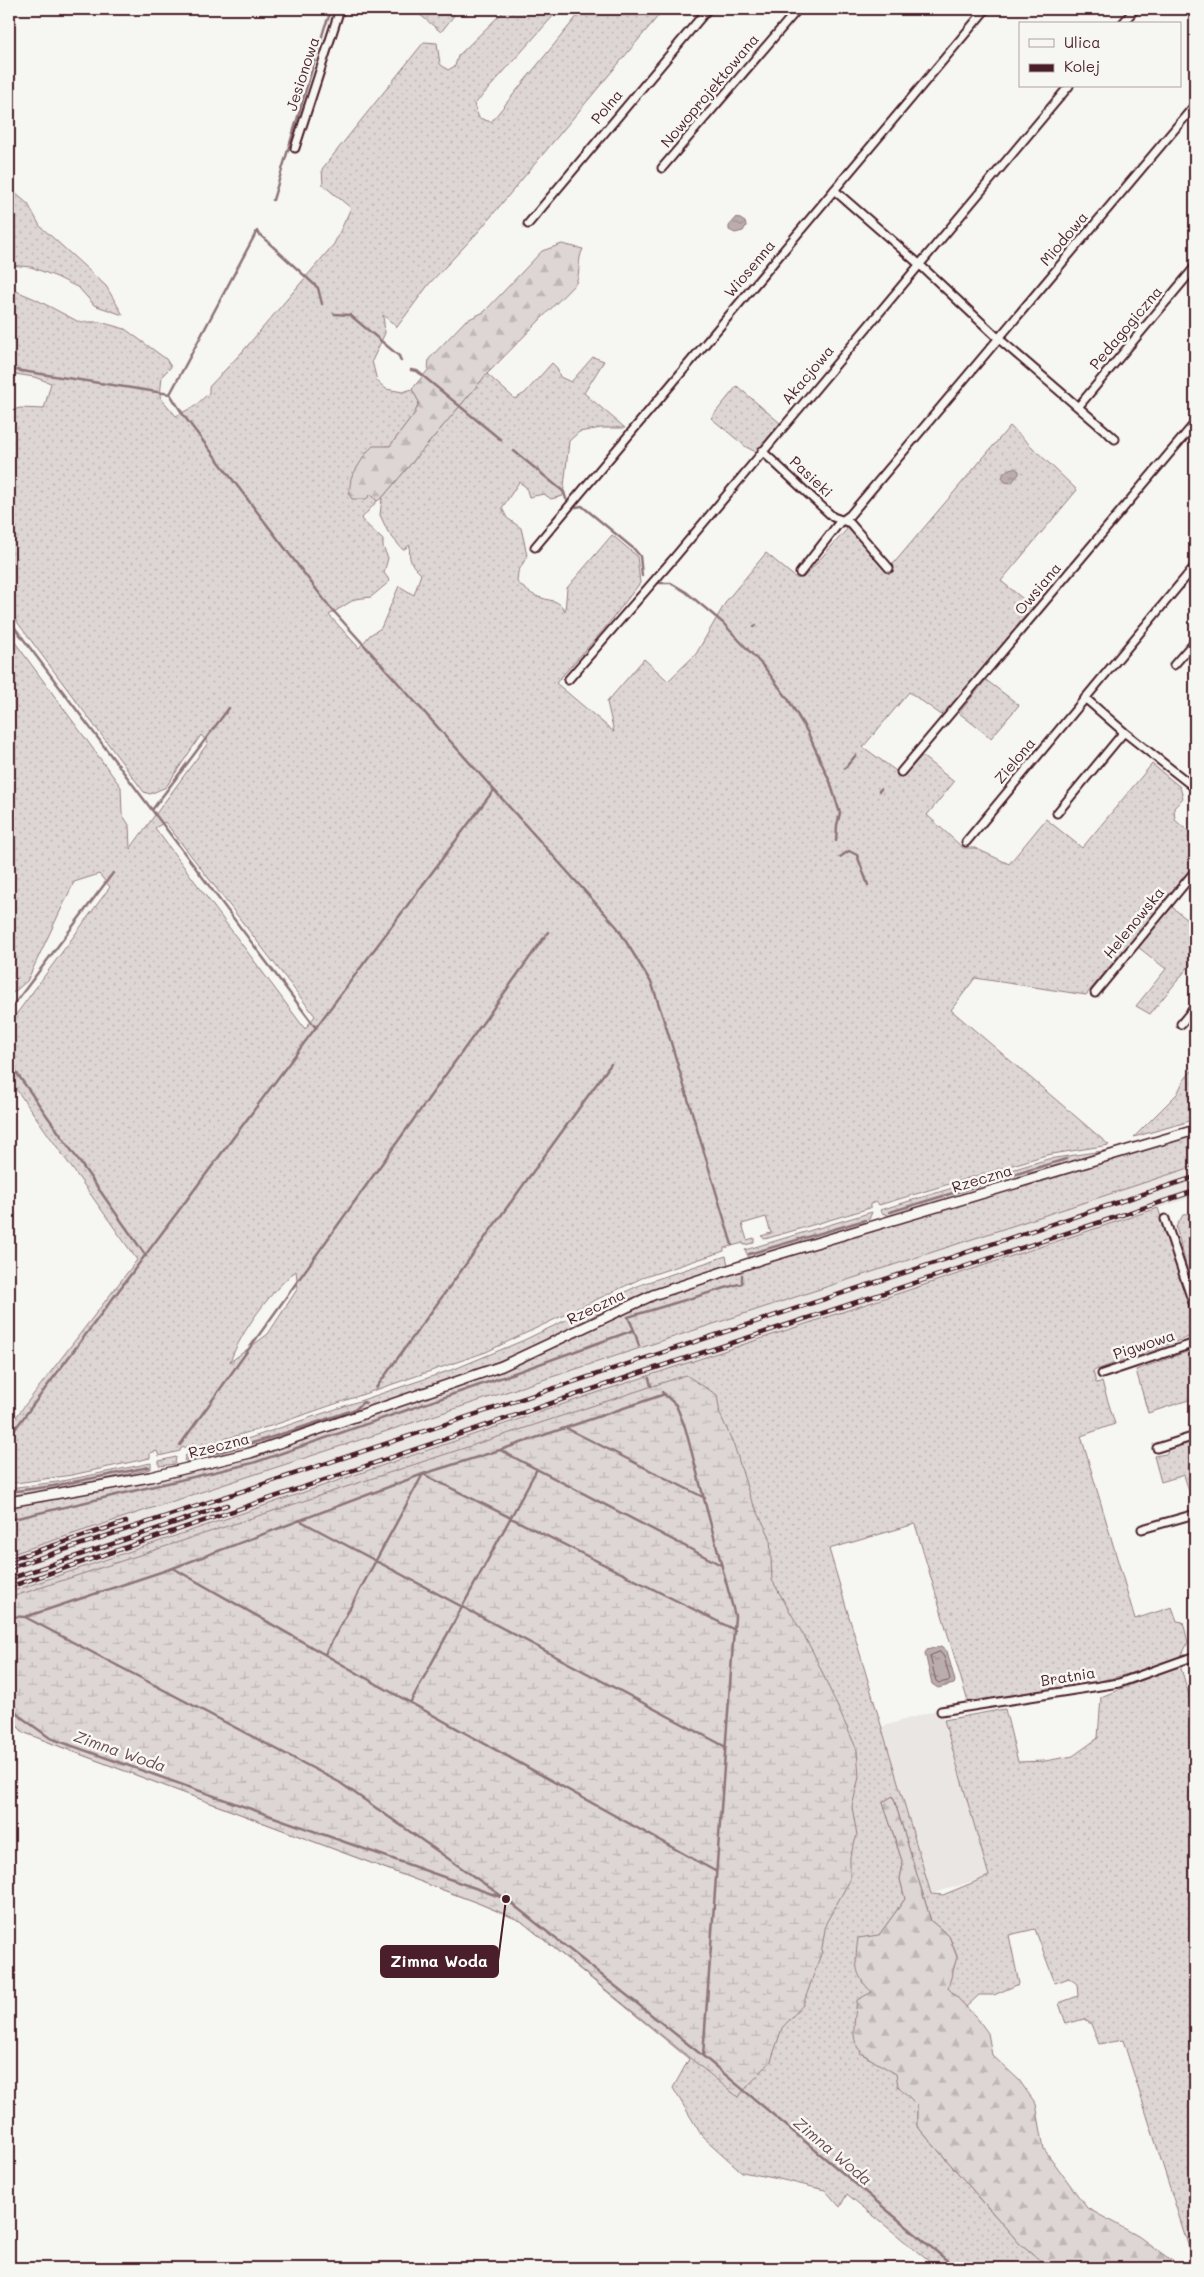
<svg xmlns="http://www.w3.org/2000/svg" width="1204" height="2277" viewBox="0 0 1204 2277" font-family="Mali,sans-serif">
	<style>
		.built { fill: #e9e6e3 }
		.grass { fill: url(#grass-dots); stroke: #947a80; fill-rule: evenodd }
		.forest { fill: url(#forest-firs); stroke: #947a80 }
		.wetland { fill: url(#wetland-marsh); stroke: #947a80 }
		.water { fill: url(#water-ripples); stroke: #8e747a }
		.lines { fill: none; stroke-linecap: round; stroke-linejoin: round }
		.shore { stroke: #77585f; stroke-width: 1 }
		.stream { stroke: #8e747a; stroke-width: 2.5 }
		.minor-casing { stroke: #4a1f2b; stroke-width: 11 }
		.tertiary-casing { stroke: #4a1f2b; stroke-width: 12 }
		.minor { stroke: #f6f6f2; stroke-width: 7 }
		.tertiary { stroke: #f6f6f2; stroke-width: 9 }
		.rail-casing { stroke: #4a1f2b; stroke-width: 4.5 }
		.rail { stroke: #f6f6f2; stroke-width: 2.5; stroke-dasharray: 8; stroke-linecap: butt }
		.labels { text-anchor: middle; stroke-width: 5; stroke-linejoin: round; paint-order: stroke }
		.street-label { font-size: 15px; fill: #4a1f2b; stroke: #f6f6f2 }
		.water-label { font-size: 16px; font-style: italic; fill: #6c4a52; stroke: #f6f6f2 }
		.leader { fill: none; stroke: #4a1f2b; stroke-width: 2 }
		.callout-dot { fill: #4a1f2b; stroke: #f6f6f2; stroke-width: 2 }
		.callout { fill: #4a1f2b; stroke: #4a1f2b; stroke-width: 2 }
		.callout-label { font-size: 16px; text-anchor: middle; font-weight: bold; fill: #fff }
	</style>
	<defs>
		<pattern id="grass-dots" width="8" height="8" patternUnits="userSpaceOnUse" patternTransform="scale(1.25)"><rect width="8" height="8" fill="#ddd6d5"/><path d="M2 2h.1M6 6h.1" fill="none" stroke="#bfb7b7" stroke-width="1.8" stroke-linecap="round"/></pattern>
		<pattern id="forest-firs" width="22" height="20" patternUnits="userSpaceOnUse" patternTransform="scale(1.25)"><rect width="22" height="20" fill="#ddd6d5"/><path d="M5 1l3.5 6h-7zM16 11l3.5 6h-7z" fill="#bfb7b7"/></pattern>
		<pattern id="wetland-marsh" width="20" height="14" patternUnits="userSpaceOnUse" patternTransform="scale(1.25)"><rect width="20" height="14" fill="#ddd6d5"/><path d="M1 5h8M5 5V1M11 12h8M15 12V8" fill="none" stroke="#bfb7b7"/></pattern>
		<pattern id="water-ripples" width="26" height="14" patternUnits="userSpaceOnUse" patternTransform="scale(1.25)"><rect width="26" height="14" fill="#bbadae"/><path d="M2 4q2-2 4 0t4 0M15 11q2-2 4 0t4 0" fill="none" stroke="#9a8c8e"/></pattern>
	</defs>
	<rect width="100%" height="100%" fill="#f6f6f2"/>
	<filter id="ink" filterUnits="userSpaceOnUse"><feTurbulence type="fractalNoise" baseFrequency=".02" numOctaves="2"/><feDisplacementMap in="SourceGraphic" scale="10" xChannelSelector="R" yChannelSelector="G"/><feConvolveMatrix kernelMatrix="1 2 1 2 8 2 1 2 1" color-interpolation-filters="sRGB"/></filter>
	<g filter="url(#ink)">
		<path class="built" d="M1195 1166V1196L599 1392 9 1593V1555Z
			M940 1709 989 1876 931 1894 881 1727Z"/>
		<path class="grass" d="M413 9H459L441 32Z
			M506 9H545L554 15 474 105 479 118 491 122 583 9H664L478 232 429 284 397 327 383 315 385 333 372 361 377 381 386 389 403 392 412 389 419 402 415 413 390 446 373 447 371 494 377 501 361 519 383 540V547L388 558 384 573 390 581 371 597 355 599 329 615 359 648 370 635 381 628 399 586 414 595 421 574C411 565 408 559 410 545L403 550 388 532 380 515 382 498 487 374 515 399 525 393 552 363 557 368 560 377 571 382 593 357 604 361 584 393 625 428H601L579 432 569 441 563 496 551 499 544 494 529 497 526 487 519 482 502 508 507 518 521 528 524 541 527 556 518 572 517 582C524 588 532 596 542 598 553 602 558 599 565 611L567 588 612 535 637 556 640 583 605 628 556 683 614 732 607 702 644 659 668 681 696 654 727 600 766 553 796 578H803L849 527 876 559 889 569 1010 426 1077 490 1001 581 1033 607 943 716 909 692 863 747 903 776 922 756 954 782 927 815 963 848H975L1009 864 1046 819 1082 848 1152 764 1180 787 1183 798 1174 808 1175 820 1195 837V865L1086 995 975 978 951 1010 1109 1145 1046 1155 879 1205 877 1202 870 1204V1208L765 1239 761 1236 771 1233 766 1217 742 1224 747 1240 754 1238V1243L744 1245 743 1243 724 1248V1251L642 1278 486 1352 274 1425 189 1449 190 1446 181 1448 180 1451 159 1456 157 1451 150 1453V1458L72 1475 9 1484V1426L137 1260 9 1079V1011L12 1020 110 887 99 874 74 882 27 981 13 993 9 994V634L121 787 122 814 129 825 130 849 208 743 201 735 166 787 150 794 144 792 9 611V411L20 408 44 409 51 383 34 377 9 373V288L35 299 79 322H100L125 329 166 359 171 367 162 376 160 397 176 416 195 406 209 393V387L243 351 334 244 351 208 323 185 322 169 424 42 437 43 440 64 448 70 455 66 458 56ZM165 822 315 1016 305 1029 155 828ZM296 1271 298 1288 268 1334 230 1362C240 1333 272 1289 296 1271Z
			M9 188 28 204 40 226 106 286 123 315 94 305 79 288 57 277 31 267 9 265Z
			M737 386 780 423 756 452 746 447 711 418Z
			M986 680 1019 705 991 738 959 713Z
			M1172 907 1195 926V959L1150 1014 1136 1006 1166 969 1138 947Z
			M1195 1067V1119H1190L1187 1122 1134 1137 1177 1094 1184 1080Z
			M1195 1135V1166L9 1555V1506L62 1498 258 1455 493 1374 659 1298 774 1260Z
			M1109 1150 891 1216 882 1213 880 1210 1048 1159Z
			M1158 1208 1195 1322V1331L1192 1336 1093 1371 1096 1383 1102 1382 1115 1424 1081 1436 1135 1619 1172 1607 1177 1621 1183 1622 1188 1642 1182 1655C1114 1685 1040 1691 968 1702L915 1524 829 1549 931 1894 943 1895 989 1876 944 1720 1005 1709 1018 1762 1045 1761 1073 1756 1098 1738 1101 1697 1180 1665 1195 1715V2254L1190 2251 1123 2040 1099 2044 1091 2024 1084 2019 1066 2024 1059 2003 1078 1996 1077 1984 1069 1978 1055 1983 1035 1929 1009 1935 1019 1984 994 1995H979L966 2007 947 1988 957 1956 949 1936 931 1921 893 1796 883 1802 903 1864 900 1879 905 1899 879 1935 872 1992 860 2053 897 2074 898 2086 917 2105V2126L1019 2243 1048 2268H937L847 2194 840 2207 825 2190 779 2179 742 2172 702 2136 673 2088 689 2059 521 1921 478 1903 69 1750 23 1732 9 1717 15 1606 10 1592 599 1392Z
			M1195 1211V1280H1190L1176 1227 1183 1215Z
			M872 1212 868 1222 749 1258 745 1250Z
			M726 1256 728 1265 652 1290 615 1305 531 1348 476 1370 280 1439 242 1450 186 1462 184 1460 186 1455 250 1438 457 1368 522 1341 642 1284Z
			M1195 1349V1398L1148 1413 1136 1370Z
			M1195 1441V1506L1194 1507 1184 1475 1161 1482 1154 1456 1166 1454 1169 1449Z
			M176 1457 175 1464 159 1466V1461Z
			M151 1463V1469L54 1490 9 1496V1488L57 1482Z"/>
		<path class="forest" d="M562 244 583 249C577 260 581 271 576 283L487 374 382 498 377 501 371 494 366 499H352L349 494 351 478 366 453 373 446H390L415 413 419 402 412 389 428 370 429 359 465 321 484 312 542 251Z
			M893 1796 931 1921 949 1936 957 1957 948 1988 977 2018 988 2033 992 2055 1019 2080 1036 2104 1044 2149 1087 2208 1138 2236 1182 2268H1048L1019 2243 917 2126V2105L898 2086 896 2074C852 2048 850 2052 857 2000L872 1992C853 1975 855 1961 858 1938L879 1935 905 1899 900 1879 903 1864 883 1802Z"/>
		<path class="wetland" d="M686 1375 717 1395 720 1414 734 1445 750 1497 770 1537 772 1580 813 1652 857 1750 859 1777 852 1807 857 1835 850 1857V1880L826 1923 821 1954 803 2005 782 2028 771 2061 738 2097 521 1921 478 1903 69 1750 23 1732 9 1717V1598Z"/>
		<path class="water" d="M737 217 745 222 746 226 743 231 735 233 729 230V226Z
			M1015 468 1019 471V474L1011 483 1005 482 1002 478C1003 472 1008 468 1015 468Z
			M941 1646 947 1651 955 1681 954 1684 938 1688 932 1684 925 1653 927 1650Z"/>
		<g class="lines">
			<path class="shore" d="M940 1652 944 1657 950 1679 948 1681 939 1683 936 1681 930 1656Z"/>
			<path class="stream" d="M273 200 325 26 332 9
				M257 231 170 394 184 416 329 606 617 927 652 984 669 1036 732 1245
				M257 232 318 288 322 304
				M334 314 350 315 399 356 401 361
				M9 369 170 394
				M411 370 417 371 501 440
				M514 451 564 492 566 499
				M576 507 582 506 634 549 640 556 642 576
				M659 583H671L686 592 723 623 765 668 788 699 808 733 831 784
				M9 620 316 1028
				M754 627 756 625
				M845 768 856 755
				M831 785 840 813 837 825 836 841
				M879 791 881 789
				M152 810 229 708
				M849 851 857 855 868 885
				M840 857 849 851
				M9 1011 113 873
				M9 1062 146 1256
				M890 1212 1066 1159
				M749 1254 865 1220
				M634 1330 639 1346
				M649 1378 651 1386
				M376 1388 611 1064
				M662 1392 676 1405 685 1427 735 1616 703 2056
				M566 1428 705 1498
				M9 1437 493 791
				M180 1445 548 932
				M500 1450 723 1566
				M187 1459C245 1448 300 1428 356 1409L363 1402 366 1403
				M9 1492 53 1486 149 1467
				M9 1520 253 1463 506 1376 634 1330 628 1317 742 1283V1275
				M299 1520 726 1747
				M173 1568 373 1682 715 1871
				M9 1616 25 1617 339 1782 503 1897
				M25 1617 173 1568 423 1474 500 1450 665 1394
				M325 1654 423 1474 735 1630
				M410 1703 537 1469
				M9 1704 21 1717 50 1738 506 1899 703 2056 956 2268"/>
			<defs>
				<path id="minor" d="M1122 24 1135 9
					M295 148 340 9
					M662 168 798 9
					M834 190 919 264 998 338 1115 439
					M528 224 708 9
					M1078 407 1195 267
					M762 451 833 517 850 523 889 568
					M535 547 986 9
					M800 573 839 523 850 515 1195 105
					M1174 665 1195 641
					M568 680 674 558 1069 86
					M1124 732 1195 788
					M901 772 1195 423
					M1057 813 1124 732 1085 698
					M966 842 1195 566
					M1095 993 1195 871
					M1181 1024 1195 1007
					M1165 1219 1195 1309
					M1102 1374 1195 1343
					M1157 1448 1195 1436
					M1142 1529 1195 1514
					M941 1711 1119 1683 1195 1656"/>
				<path id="tertiary" d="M9 1502 150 1477 250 1453 502 1366 653 1295 762 1259 1195 1130"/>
			</defs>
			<use href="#minor" class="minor-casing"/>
			<use href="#tertiary" class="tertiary-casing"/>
			<use href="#minor" class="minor"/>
			<use href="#tertiary" class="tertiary"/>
			<defs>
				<path id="rail" d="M9 1560 126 1522
					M9 1568 1195 1177
					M9 1579 227 1505
					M9 1587 634 1375 1195 1191"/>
			</defs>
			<use href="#rail" class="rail-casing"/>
			<use href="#rail" class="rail"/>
		</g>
	</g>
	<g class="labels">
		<g class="street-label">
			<text transform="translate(303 74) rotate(-72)" y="5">Jesionowa</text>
			<text transform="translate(710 91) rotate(-50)" y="5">Nowoprojektowana</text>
			<text transform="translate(607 107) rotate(-50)" y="5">Polna</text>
			<text transform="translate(1064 239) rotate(-50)" y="5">Miodowa</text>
			<text transform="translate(750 269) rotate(-50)" y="5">Wiosenna</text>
			<text transform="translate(1126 328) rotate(-50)" y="5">Pedagogiczna</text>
			<text transform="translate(808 375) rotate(-50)" y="5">Akacjowa</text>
			<text transform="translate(811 477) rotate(43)" y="5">Pasieki</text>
			<text transform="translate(1038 589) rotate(-50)" y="5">Owsiana</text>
			<text transform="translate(1015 761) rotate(-50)" y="5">Zielona</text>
			<text transform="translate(1134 923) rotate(-51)" y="5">Helenowska</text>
			<text transform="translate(982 1179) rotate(-17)" y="5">Rzeczna</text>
			<text transform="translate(596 1307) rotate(-26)" y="5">Rzeczna</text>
			<text transform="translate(1144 1345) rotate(-18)" y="5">Pigwowa</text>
			<text transform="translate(219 1446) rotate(-14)" y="5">Rzeczna</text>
			<text transform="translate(1068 1677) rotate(-9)" y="5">Bratnia</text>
		</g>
		<g class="water-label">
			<text transform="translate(120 1751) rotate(19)" y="6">Zimna Woda</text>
			<text transform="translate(833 2151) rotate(40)" y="6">Zimna Woda</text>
		</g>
	</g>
	<path class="leader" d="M506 1899L498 1961"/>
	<circle class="callout-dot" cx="506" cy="1899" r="5"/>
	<rect class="callout" x="381" y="1946" width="117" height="31" rx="5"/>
	<g class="callout-label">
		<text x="439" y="1967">Zimna Woda</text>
	</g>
	<rect width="1204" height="2277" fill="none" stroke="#f6f6f2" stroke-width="30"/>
	<rect x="15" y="15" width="1174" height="2247" fill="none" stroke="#4a1f2b" stroke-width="2" filter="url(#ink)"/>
	<rect x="1019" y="22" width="162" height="65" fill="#f6f6f2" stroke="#b1a0a2"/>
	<rect x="1029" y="39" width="25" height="8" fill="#f6f6f2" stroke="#b1a0a2"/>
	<text x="1064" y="48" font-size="15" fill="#4a1f2b">Ulica</text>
	<rect x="1029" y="64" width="25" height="8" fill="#4a1f2b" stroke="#b1a0a2"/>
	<text x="1064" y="72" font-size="15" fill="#4a1f2b">Kolej</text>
</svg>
